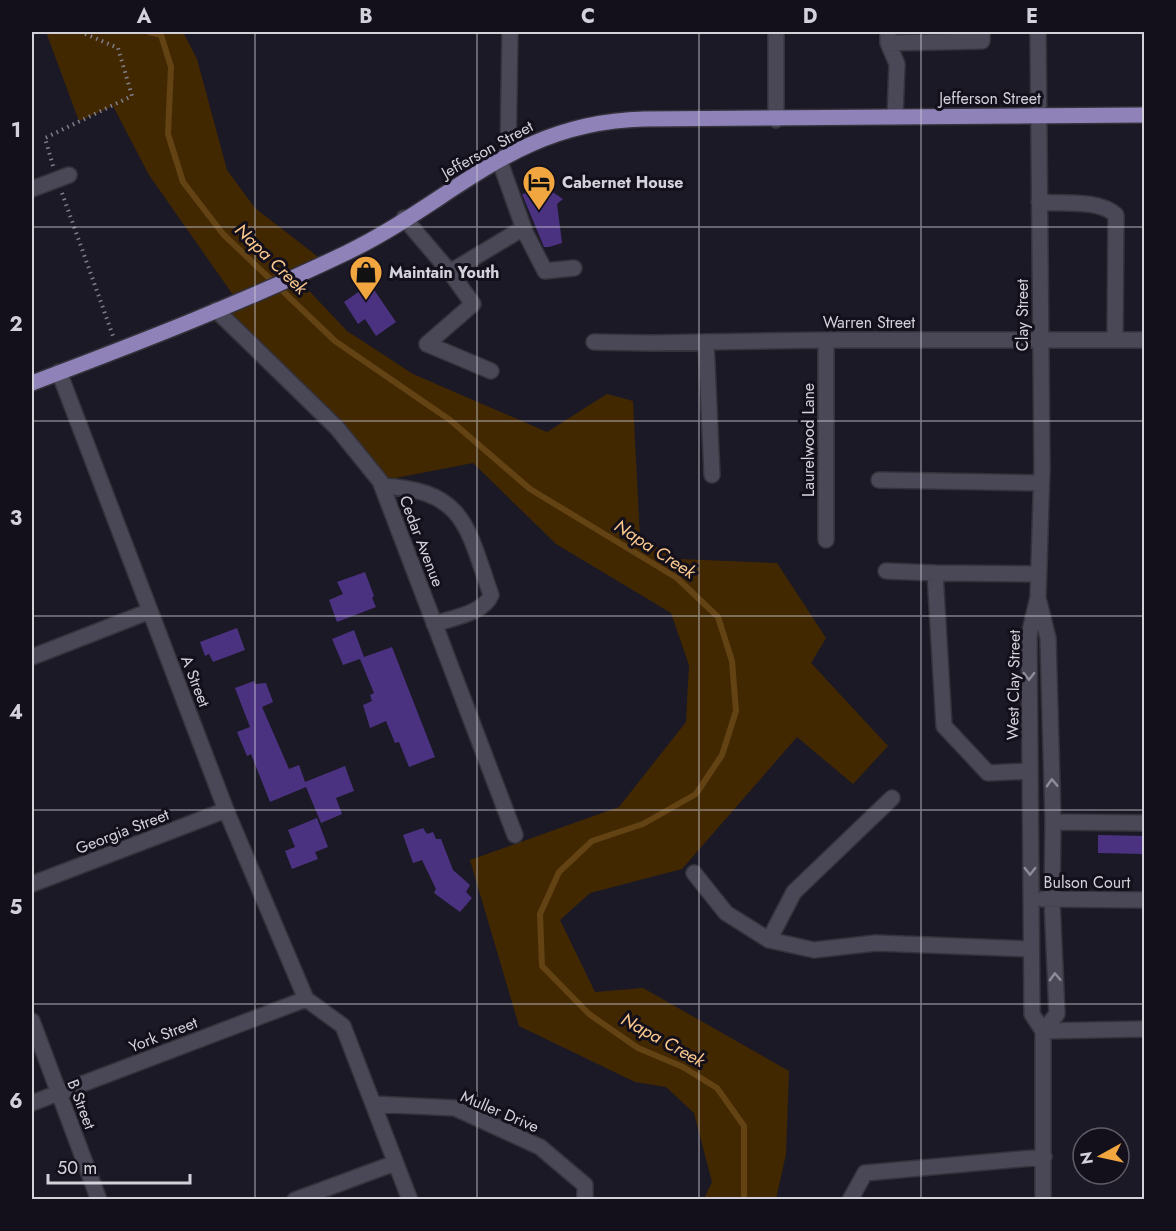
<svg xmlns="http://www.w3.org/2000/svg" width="1176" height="1231" viewBox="0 0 1176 1231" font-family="Jost,sans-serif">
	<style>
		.green { fill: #422801 }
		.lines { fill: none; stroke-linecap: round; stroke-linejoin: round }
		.stream { stroke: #634214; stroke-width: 6 }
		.building { fill: #4b3281 }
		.minor-casing { stroke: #34323b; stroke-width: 18 }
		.major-casing { stroke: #34323b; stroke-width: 18 }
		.path { stroke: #807e89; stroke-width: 4; stroke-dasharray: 1.5 4.5; stroke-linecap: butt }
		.minor { stroke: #4a4756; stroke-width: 15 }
		.major { stroke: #8e82b8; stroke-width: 15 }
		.oneway { stroke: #8e8c98 }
		.grid { fill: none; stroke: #d3d1da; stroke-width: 1.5; stroke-opacity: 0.55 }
		.labels { text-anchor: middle; stroke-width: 6; stroke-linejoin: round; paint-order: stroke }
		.street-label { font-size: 16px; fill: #d3d1da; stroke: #13101c }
		.poi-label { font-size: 16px; font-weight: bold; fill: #d3d1da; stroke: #13101c; text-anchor: start }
		.water-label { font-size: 18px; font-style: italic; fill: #fac88d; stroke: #13101c }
		.neatline { fill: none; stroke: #d3d1da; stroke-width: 2 }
		.grid-label { font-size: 20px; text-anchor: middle; font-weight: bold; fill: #d3d1da }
	</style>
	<rect width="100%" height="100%" fill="#1c1926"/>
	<path class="green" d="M46 32H183L197 59 227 170 255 208 326 263 296 277 347 331 413 374 547 432 607 394 633 401 640 538 680 559 777 563 826 638 811 663 888 746 853 784 797 737 682 869 590 893 560 920 595 992 643 988 789 1071 786 1154 776 1199H704L712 1182 694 1113 666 1087 635 1082 519 1026 470 860 619 807 686 722 689 665 671 613 556 544 473 463 380 481 337 428 207 315 238 302 149 175 113 106 79 121Z"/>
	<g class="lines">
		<path class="stream" d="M149 32 161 35 171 67 168 134 183 182 223 234 335 341 450 420 530 489 677 578 718 617 732 661 736 711 722 755 696 794 643 824 592 841 559 872 540 914 542 966 589 1014 638 1048 683 1067 717 1088 744 1126V1200"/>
	</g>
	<path class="building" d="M548 189 563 199 557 204 562 243 549 247H544L522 194Z
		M370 284 396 322 376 336 365 319 358 324 344 302Z
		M365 572 374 596 372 598 376 607 337 622 329 600 343 594 337 582Z
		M237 628 245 650 213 662 209 654 205 656 200 642Z
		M354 630 364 657 392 647 435 757 409 767 399 742 395 743 386 721 370 728 363 705 372 701 370 695 374 693 360 659 343 665 332 639Z
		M254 681 255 684 266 683 273 702 262 707 289 769 299 765 305 782 345 766 354 791 336 798 342 814 321 823 306 787 270 802 251 754 247 756 237 732 250 727 235 688Z
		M317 818 328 847 315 852 318 859 292 869 285 851 295 847 288 830Z
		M423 828 427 834 433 832 436 839H441L453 870 470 885 466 892 472 898 460 912 434 893 436 889 422 860 413 863 403 835Z
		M1098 835 1144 836V854L1098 853Z"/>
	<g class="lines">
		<defs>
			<path id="minor" d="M776 32V120
				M888 32V43L897 64 895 117
				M1038 32 1042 467 1038 597 1029 635 1032 1014 1043 1031V1200
				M888 43 982 41V32
				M508 154 510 32
				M499 159 525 232 545 271 574 268
				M32 189 69 175
				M1039 202C1062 204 1099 199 1116 215L1115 340
				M404 218 450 272 515 233
				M450 272 473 304 427 344 491 371
				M216 310 337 428 380 481 515 835
				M826 340V540
				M594 342 650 343 826 340H1144
				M706 342 712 475
				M59 372 226 810 306 999 343 1026 410 1200
				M879 480 1041 483
				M382 486C465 490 467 527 491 595 484 613 452 618 434 624
				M886 571 935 573
				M1039 602 1048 638 1053 822 1052 900 1057 1014 1043 1031
				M32 657 150 611
				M1029 771 988 773 944 726 935 573 1038 574
				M1053 822 1144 823
				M694 873 726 913 769 940 814 950 876 943 1030 949
				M32 884 226 810
				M1043 899 1144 900
				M769 940 794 892 892 798
				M32 1021 99 1200
				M1043 1031 1144 1029
				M32 1103 306 999
				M373 1104 455 1108 540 1147 585 1185V1200
				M295 1200 395 1163
				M850 1200 865 1173 1044 1157"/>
			<path id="major" d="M32 383C138 343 244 302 346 253 454 201 513 122 644 119L1144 115"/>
		</defs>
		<use href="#minor" class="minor-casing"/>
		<use href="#major" class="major-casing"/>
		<path class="path" d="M53 166 45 138 132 96 118 48 81 32
			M62 193 113 336"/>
		<use href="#minor" class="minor"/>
		<use href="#major" class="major"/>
	</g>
	<defs><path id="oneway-chevron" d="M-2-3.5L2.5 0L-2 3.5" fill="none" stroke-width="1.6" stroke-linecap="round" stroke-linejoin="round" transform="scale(1.5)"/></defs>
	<g class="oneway">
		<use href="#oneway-chevron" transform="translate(1029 676) rotate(90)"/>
		<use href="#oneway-chevron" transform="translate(1052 783) rotate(-92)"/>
		<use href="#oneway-chevron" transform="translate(1030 871) rotate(90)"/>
		<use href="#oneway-chevron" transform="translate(1055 977) rotate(-92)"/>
	</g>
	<path class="grid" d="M255 32V1200M477 32V1200M699 32V1200M921 32V1200M32 227H1144M32 421H1144M32 616H1144M32 810H1144M32 1004H1144"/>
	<defs>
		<symbol id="hotel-pin" viewBox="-11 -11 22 30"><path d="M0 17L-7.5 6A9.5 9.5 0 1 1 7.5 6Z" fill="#f1a63f" stroke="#13101c"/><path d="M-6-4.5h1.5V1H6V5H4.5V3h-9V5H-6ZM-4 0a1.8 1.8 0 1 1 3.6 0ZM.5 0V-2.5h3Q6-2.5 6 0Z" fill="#111"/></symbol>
		<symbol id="shop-pin" viewBox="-11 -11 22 30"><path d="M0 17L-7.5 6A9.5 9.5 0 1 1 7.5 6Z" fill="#f1a63f" stroke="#13101c"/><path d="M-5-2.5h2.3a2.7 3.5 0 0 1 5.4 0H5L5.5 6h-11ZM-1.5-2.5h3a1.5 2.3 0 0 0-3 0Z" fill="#111"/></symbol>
	</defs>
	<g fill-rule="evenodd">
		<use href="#hotel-pin" x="520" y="163" width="38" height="52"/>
		<use href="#shop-pin" x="347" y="253" width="38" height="52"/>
	</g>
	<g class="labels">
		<g class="street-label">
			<text x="990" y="104">Jefferson Street</text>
			<text transform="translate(487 149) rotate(-29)" y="6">Jefferson Street</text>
			<text transform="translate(1022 315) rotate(-90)" y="6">Clay Street</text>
			<text x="869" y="328">Warren Street</text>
			<text transform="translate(808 440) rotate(-90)" y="6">Laurelwood Lane</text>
			<text transform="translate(422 541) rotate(69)" y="6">Cedar Avenue</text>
			<text transform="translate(196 681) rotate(69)" y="6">A Street</text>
			<text transform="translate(1013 685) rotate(-89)" y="6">West Clay Street</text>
			<text transform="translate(122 831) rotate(-21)" y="6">Georgia Street</text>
			<text x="1087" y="888">Bulson Court</text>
			<text transform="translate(163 1034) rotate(-21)" y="6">York Street</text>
			<text transform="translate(82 1104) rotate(69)" y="6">B Street</text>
			<text transform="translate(500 1111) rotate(23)" y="6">Muller Drive</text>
		</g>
		<g class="poi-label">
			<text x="562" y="188">Cabernet House</text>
			<text x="389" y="278">Maintain Youth</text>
		</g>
		<g class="water-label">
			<text transform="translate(271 259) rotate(44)" y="6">Napa Creek</text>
			<text transform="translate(655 549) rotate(33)" y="6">Napa Creek</text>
			<text transform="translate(663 1040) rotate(29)" y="6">Napa Creek</text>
		</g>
	</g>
	<rect width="1176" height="1231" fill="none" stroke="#13101c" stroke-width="66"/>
	<g transform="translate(1101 1156) rotate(262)"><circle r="28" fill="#13101c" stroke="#605d68" stroke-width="1.5"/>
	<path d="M0-4.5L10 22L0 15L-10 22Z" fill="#f1a63f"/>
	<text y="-9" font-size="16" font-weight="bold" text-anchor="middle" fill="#d3d1da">N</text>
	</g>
	<path d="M48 1174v9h142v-9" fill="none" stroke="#d3d1da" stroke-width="3"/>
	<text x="57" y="1174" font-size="18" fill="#d3d1da" stroke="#13101c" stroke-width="4.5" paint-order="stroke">50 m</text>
	<rect x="33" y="33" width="1110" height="1165" class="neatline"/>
	<g class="grid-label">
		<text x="144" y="23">A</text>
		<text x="366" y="23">B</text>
		<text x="588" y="23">C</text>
		<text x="810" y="23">D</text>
		<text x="1032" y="23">E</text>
		<text x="16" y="137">1</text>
		<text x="16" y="331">2</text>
		<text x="16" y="525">3</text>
		<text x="16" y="719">4</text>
		<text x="16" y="914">5</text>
		<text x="16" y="1108">6</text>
	</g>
</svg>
